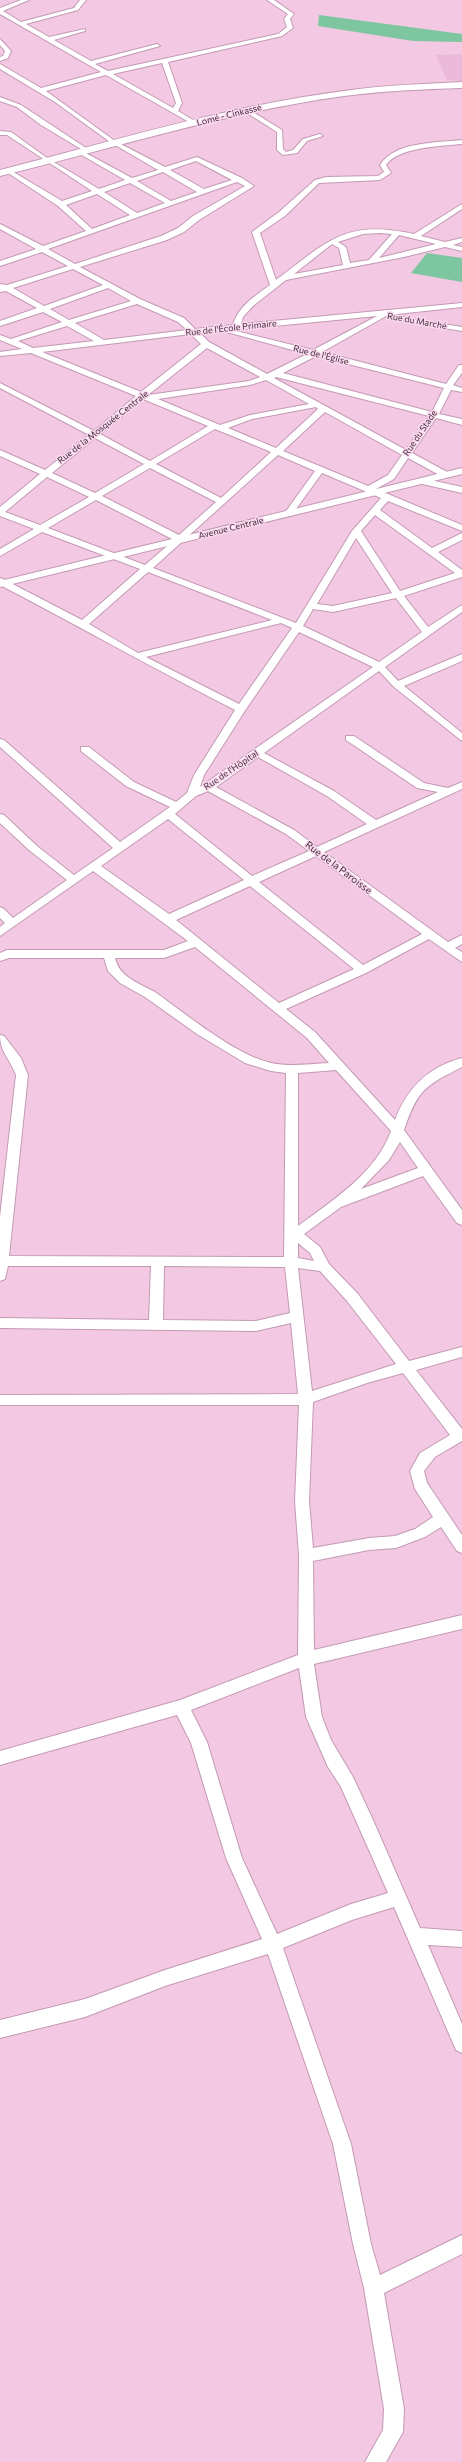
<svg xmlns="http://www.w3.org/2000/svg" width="462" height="2462" viewBox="0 0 462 2462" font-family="Commissioner,sans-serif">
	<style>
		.built { fill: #ebb9d9 }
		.green { fill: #7ec6a0 }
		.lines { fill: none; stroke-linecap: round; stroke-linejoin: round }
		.minor-casing { stroke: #c399b4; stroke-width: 2 }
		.major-casing { stroke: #c399b4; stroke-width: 2 }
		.highway-casing { stroke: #c399b4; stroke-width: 2 }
		.minor { fill: #fff; fill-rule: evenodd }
		.major { fill: #fff; fill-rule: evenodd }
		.highway { fill: #fff; fill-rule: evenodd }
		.labels { text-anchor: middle; stroke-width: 3; stroke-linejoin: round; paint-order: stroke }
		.far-street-label { font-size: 9px; fill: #41303b; stroke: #fbd8ee }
		.street-label { font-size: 10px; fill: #41303b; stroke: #fbd8ee }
	</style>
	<rect width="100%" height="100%" fill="#f3c8e3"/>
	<path class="built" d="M462 54V81L447 80 436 55Z"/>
	<path class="green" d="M319 15 462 34V42L413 41 318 26Z
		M427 253 462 258V282L411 273Z"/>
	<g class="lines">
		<defs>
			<path id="minor" d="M21 0H29L3 11 21 22 74 8 80 0H86L78 10 26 24 49 37 85 29V31L54 40 91 61 157 44 160 46 95 64 108 71 278 34 287 27 284 19 288 14 267 0H274L294 14 290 19 293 28 282 36 168 62 182 103 178 111 193 120V122H189L106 75 46 91 115 141 165 167 197 157 242 178 254 186 199 220 184 232 167 240 80 267 140 299 184 318 195 329 233 325C238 306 255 296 270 285L252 232 279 212 315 180 326 177 378 176 384 172 380 165C395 141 437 143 462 140V144C442 146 398 147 386 165L391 173 380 180 319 183 285 216 260 233 276 280C328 241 345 219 414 234L462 204V209L421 236 445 242 462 238V242L453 245 462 247V251L445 247 404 257 286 280 253 306 243 317 241 324 462 303V307L388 315 322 352 446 384 459 365H462V373L453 385 462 388V392L451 390 439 414 462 419V425L436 418 412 453 449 473V477H443L408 458 394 479 376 489 462 525V531L388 501 380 510 432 548 462 533V540L438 552 462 570V577L404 596 428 627 462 605V612L385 667 398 681 462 654V661L404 686 462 733V741L394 687 379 671 264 753 334 791 376 820 438 792 417 788 346 740V736H354L424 783 448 788 462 782V789L324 852 448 942 462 935V944L455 948 462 952V962L429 939 366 973 286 1009 315 1032 395 1120C407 1088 428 1067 462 1058V1067C425 1086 418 1089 404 1130L462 1210V1225L457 1223 423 1176 341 1207 304 1234 320 1247 329 1264 357 1293 409 1361 462 1347V1357L416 1370 462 1429V1441L435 1457 424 1471 427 1483 462 1535V1553L457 1551 441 1527 425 1537 396 1548 369 1550 313 1561 314 1650 462 1615V1629L314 1664 322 1717 331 1740 353 1777 373 1820 420 1928 462 1931V1947L428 1945 462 2024V2053L456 2050 394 1907 352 1920 283 1948 351 2144 371 2244 380 2275 462 2235V2254L384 2293 404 2409 403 2432 386 2462H365L383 2430 384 2409 364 2288 353 2244 333 2144 268 1954 165 1986 85 2017 0 2038V2020L85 1999 165 1970 262 1939 226 1858 191 1743 177 1715 0 1765V1751L180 1700 298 1655 299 1556 295 1501 299 1405H0V1395L298 1394 291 1323 256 1331 0 1328V1318L149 1320 151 1266H8L5 1279 0 1281V1217L16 1075C10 1059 0 1052 0 1035L4 1036 21 1058 28 1075 9 1256 284 1257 286 1073 271 1071 245 1063 197 1034 145 997 120 983 108 971 104 958H9L0 961V953L7 950H164L188 941 93 871 0 936V927L5 923 0 918V907L4 909 13 918 67 880 29 850 0 823V814L4 815 37 846 74 875 113 848 0 747V739L4 740 120 842 170 807 126 786 81 751V747H89L134 782 176 802 187 793 194 775 235 710C156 670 79 626 0 585V578L3 579 82 620 140 569 42 532 0 556V549L34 529 0 516V507L40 474 0 456V450L45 470 89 435 0 388V383L94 431 136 396 31 353 0 356V352L22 349 0 340V335L11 339 62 322 43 312 0 326V321L37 308 6 291 0 292V284L7 285 68 266 42 252 0 266V261L36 249 0 229V224L43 246 86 231 58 206 5 171 10 170 62 201 92 191 7 135H0V131L11 132 47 158 99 189 125 180 78 153V151H82L132 178 158 170 110 142 55 102 0 69V64L41 88 101 72 0 14V8ZM162 63 176 103 173 108 113 74ZM196 161 232 180 204 189 170 170ZM163 172 197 192 171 201 137 181ZM237 182 245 186 193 216 178 228 161 236 75 264 48 249ZM130 183 165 203 137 213 104 192ZM97 194 130 215 92 229 66 205ZM380 233 392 234 369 260 350 263 346 247 338 242 363 234ZM399 235 436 244 379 258ZM332 244 339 248 343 265 294 274ZM73 269 103 285 44 306 13 288ZM108 288 131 301 69 320 50 309ZM137 304 178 322 187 330 104 340 75 323ZM377 316 313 350 232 330ZM67 326 94 341 33 348 18 341ZM218 331H223L307 354 267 374 209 342 200 333ZM191 334 201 344 141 392 42 352ZM207 348 260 377 249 381 148 395ZM316 356 444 388 432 412 283 373ZM276 377 429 416 406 450 274 378ZM266 380 309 404 250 415 220 425 158 399 250 385ZM143 399 208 426 150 461 100 434ZM316 407 318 409 276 448 228 428 252 419ZM325 412 402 455 388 475 368 486 283 451ZM215 429 271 452 221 498 156 464ZM95 438 144 464 95 493 52 473ZM278 455 315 471 284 514 285 516H291L322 473 381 498 352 531 296 623 153 568ZM150 468 216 502 179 535 102 496ZM47 477 89 497 40 525 5 512ZM96 500 174 540 145 565 48 528ZM375 515 455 573 400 591 361 531ZM356 538 392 593 333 606 317 604ZM148 572 272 620 138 653 89 624ZM396 598 422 632 379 662 303 626 313 609 333 612ZM281 623 292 628 239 704 146 657ZM299 632 373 667 200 787 204 775 246 709ZM258 757 327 796 367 824 317 847 294 830 216 787ZM208 791 286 834 309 851 252 876 175 814 196 796ZM168 819 244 880 169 914 101 866ZM316 856 422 934 363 965 259 882ZM250 886 354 969 279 1003 176 920ZM195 947 307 1038 329 1063C310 1064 290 1067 271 1063 235 1055 186 1014 155 992 146 987 136 983 128 977 121 972 117 966 115 958H164ZM336 1070 391 1131C376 1173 332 1201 298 1226V1073ZM400 1142 418 1168 361 1189 389 1160ZM298 1243 310 1253 314 1261 298 1258ZM164 1266 285 1267 290 1313 256 1321 163 1320ZM298 1268 320 1271 347 1301 396 1364 312 1391ZM403 1373 450 1435 420 1453 410 1471 415 1489 433 1517 415 1529 395 1536 369 1538 313 1548 309 1501 313 1402 367 1383ZM299 1668 306 1717 328 1767 341 1787 388 1893 351 1904 277 1934 242 1858 207 1742 191 1710Z
				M0 39 11 51 8 58 0 61V57L3 56 5 51 0 45Z
				M0 97 21 105 86 148 81 149 41 125 17 107 0 101Z
				M244 109H248L282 130 283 149 286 152 293 150 303 139 320 134 323 136 307 141 297 153 283 155 277 150V132L244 111Z
				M388 315 462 327V331L391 319H388Z
				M421 478 462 487V493L418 483 417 481Z"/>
			<path id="major" d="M462 468V474L0 587V581Z"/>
			<path id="highway" d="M462 82V88C423 89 384 91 344 96 227 112 114 148 0 176V170C114 141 228 106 344 91 384 85 423 84 462 82Z"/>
		</defs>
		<use href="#minor" class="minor-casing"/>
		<use href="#major" class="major-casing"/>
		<use href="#highway" class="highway-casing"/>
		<use href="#minor" class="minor"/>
		<use href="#major" class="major"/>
		<use href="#highway" class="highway"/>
	</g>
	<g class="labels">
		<g class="far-street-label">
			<text transform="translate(229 115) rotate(-14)" y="3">Lomé - Cinkassé</text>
			<text transform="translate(417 321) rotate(10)" y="3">Rue du Marché</text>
			<text transform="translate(231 328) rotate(-6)" y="3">Rue de l'École Primaire</text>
			<text transform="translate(321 355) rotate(14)" y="3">Rue de l'Église</text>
			<text transform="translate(103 427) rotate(-38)" y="3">Rue de la Mosquée Centrale</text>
			<text transform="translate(420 433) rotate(-56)" y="3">Rue du Stade</text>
			<text transform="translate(231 528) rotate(-14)" y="3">Avenue Centrale</text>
			<text transform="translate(231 770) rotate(-34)" y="3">Rue de l'Hôpital</text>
		</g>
		<g class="street-label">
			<text transform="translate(339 867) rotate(37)" y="4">Rue de la Paroisse</text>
		</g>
	</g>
</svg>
